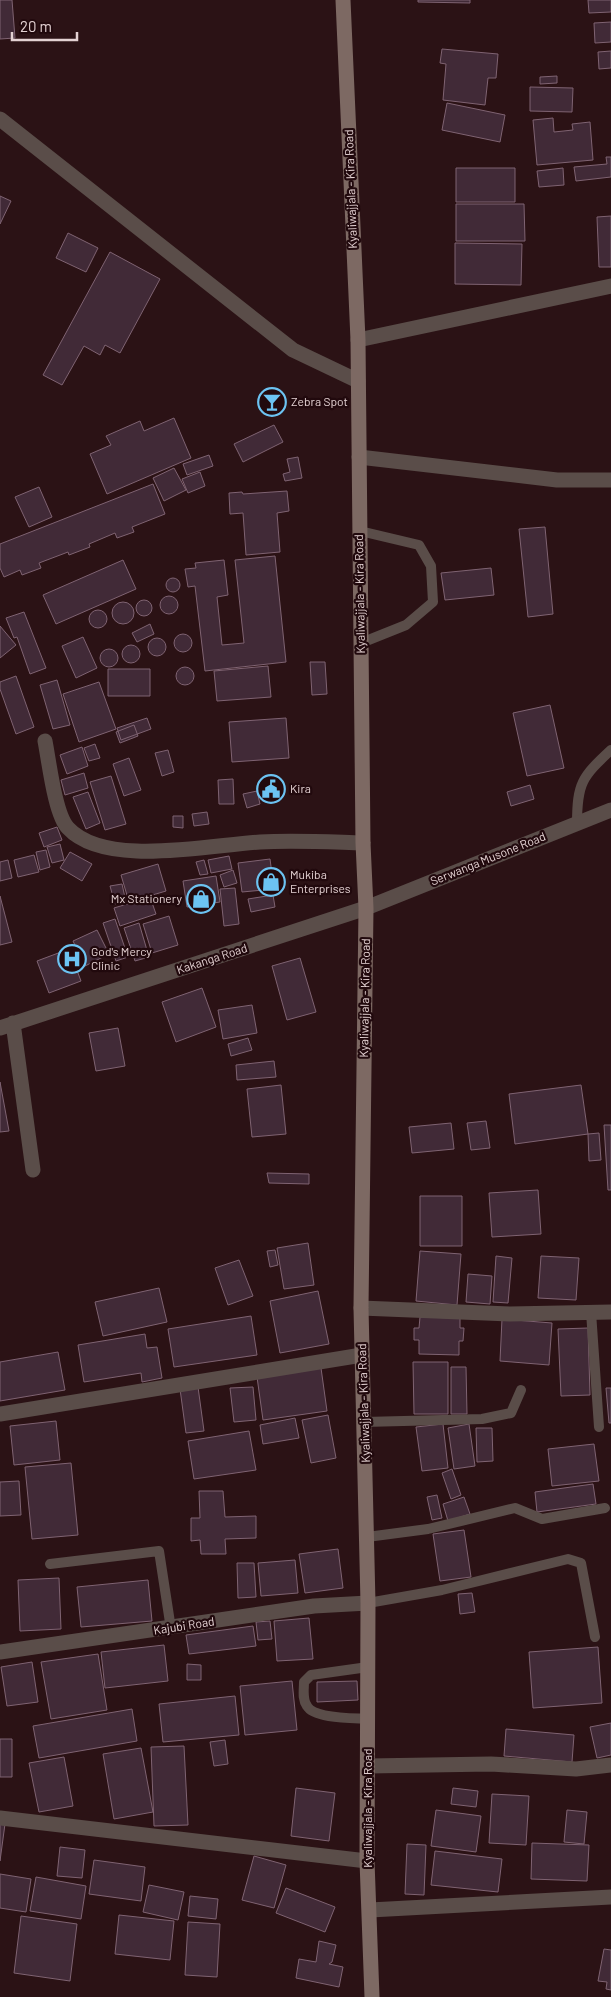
<svg xmlns="http://www.w3.org/2000/svg" width="611" height="1997" viewBox="0 0 611 1997" font-family="Barlow,sans-serif">
	<style>
		.building { fill: #412a37; stroke: #7f6372 }
		.lines { fill: none; stroke-linecap: round; stroke-linejoin: round }
		.lane { stroke: #5a4d49; stroke-width: 10 }
		.street { stroke: #5a4d49; stroke-width: 15 }
		.secondary { stroke: #7d6963; stroke-width: 15 }
		.labels { text-anchor: middle; stroke-width: 4.5; stroke-linejoin: round; paint-order: stroke }
		.street-label { font-size: 12px; fill: #e4d2d3; stroke: #21090d }
		.poi-label { font-size: 12px; fill: #e4d2d3; stroke: #21090d; text-anchor: start }
	</style>
	<rect width="100%" height="100%" fill="#2b1215"/>
	<path class="building" d="M0 0H12L15 38 0 39Z
		M418 0H470V3L418 2Z
		M588 0H611V12L589 13Z
		M611 22V42L595 43 594 23Z
		M442 49 498 54 496 78H488L485 105 443 100 446 64 440 63Z
		M611 51V68L599 69 598 52Z
		M557 76V83L540 84V77Z
		M530 87 573 88 572 112 530 111Z
		M447 103 505 115 500 142 442 130Z
		M553 118 554 132 573 130 572 124 590 122 593 160 537 165 533 120Z
		M606 157H611V177L576 181 574 167 607 164Z
		M456 168H515V202H456Z
		M563 168 564 185 539 187 537 171Z
		M0 196 11 201 0 224Z
		M456 204H524L525 241H456Z
		M611 216V267H599L597 217Z
		M68 233 98 248 86 272 56 258Z
		M455 243 522 244 521 285 455 284Z
		M110 252 160 279 120 353 105 345 100 355 84 346 62 385 43 375Z
		M174 418 191 458 107 494 90 454 111 445 106 436 140 421 144 431Z
		M274 425 283 442 243 462 234 444Z
		M209 455 213 466 187 475 183 464Z
		M298 457 302 478 285 481 283 474 290 472 287 459Z
		M174 468 186 490 164 501 153 478Z
		M200 472 205 486 188 493 182 479Z
		M153 484 165 514 132 527 134 532 117 538 115 533 89 544 90 547 69 555 68 552 39 563 41 568 22 575 20 570 4 577 0 568V544Z
		M39 487 52 517 29 527 15 497Z
		M287 491 289 511 277 513 280 552 246 555 243 513 230 514 229 493 242 492 243 494Z
		M545 527 553 614 528 617 519 529Z
		M275 556 286 662 205 671 195 586 188 587 185 569 196 568 195 563 224 560 228 595 217 597 222 645 244 643 235 560Z
		M123 560 136 589 56 624 43 595Z
		M491 568 494 595 445 600 441 573Z
		M166 585a7 7 0 1 1 14 0a7 7 0 1 1-14 0Z
		M160 605a9 9 0 1 1 18 0a9 9 0 1 1-18 0Z
		M136 608a8 8 0 1 1 16 0a8 8 0 1 1-16 0Z
		M112 613a11 11 0 1 1 22 0a11 11 0 1 1-22 0Z
		M89 619a9 9 0 1 1 18 0a9 9 0 1 1-18 0Z
		M24 612 46 668 30 674 17 637 14 638 6 618Z
		M150 624 154 634 137 642 132 633Z
		M0 626 16 645 0 658Z
		M174 643a9 9 0 1 1 18 0a9 9 0 1 1-18 0Z
		M83 637 97 668 76 678 62 646Z
		M148 647a9 9 0 1 1 18 0a9 9 0 1 1-18 0Z
		M122 654a9 9 0 1 1 18 0a9 9 0 1 1-18 0Z
		M100 658a9 9 0 1 1 18 0a9 9 0 1 1-18 0Z
		M310 662H325L327 694 312 695Z
		M268 666 271 697 217 701 214 671Z
		M176 676a9 9 0 1 1 18 0a9 9 0 1 1-18 0Z
		M108 669H150V696H108Z
		M16 676 34 727 16 734 0 689V682Z
		M57 680 70 725 53 729 40 685Z
		M99 682 116 729 79 742 63 694Z
		M550 705 564 768 527 776 513 713Z
		M147 718 151 729 121 740 117 728Z
		M286 718 289 758 232 762 229 722Z
		M134 725 138 736 120 743 116 732Z
		M95 744 100 758 89 761 84 748Z
		M82 747 88 766 67 774 60 755Z
		M168 750 174 772 162 776 155 753Z
		M129 758 141 790 124 796 113 764Z
		M84 773 88 788 65 795 61 780Z
		M111 776 126 824 105 830 90 782Z
		M233 779 234 804H219L218 780Z
		M530 785 534 799 511 806 507 792Z
		M257 791 260 804 247 808 243 794Z
		M88 792 100 823 86 829 73 797Z
		M207 812 209 824 194 826 192 814Z
		M173 816H183V828L173 827Z
		M57 827 62 840 44 847 39 833Z
		M60 844 64 860 52 863 47 847Z
		M46 850 50 867 40 870 36 852Z
		M70 852 92 864 82 881 60 868Z
		M34 855 39 872 18 877 14 860Z
		M229 856 232 869 211 873 208 860Z
		M270 859 274 889 242 892 238 863Z
		M8 860 12 878 0 881V862Z
		M204 860 208 874 200 875 196 862Z
		M158 864 166 891 129 902 121 875Z
		M233 870 237 883 224 887 220 875Z
		M216 876 220 902 187 907 183 881Z
		M122 884 126 902 115 904 110 886Z
		M235 888 239 924 224 926 220 889Z
		M273 895 275 907 251 912 248 899Z
		M0 896 12 942 0 945Z
		M150 897 156 914 120 926 114 908Z
		M169 916 178 945 152 953 143 924Z
		M115 919 128 957 116 961 103 923Z
		M139 923 149 957 135 961 124 928Z
		M97 930 109 954 85 966 73 941Z
		M69 949 81 981 49 993 37 961Z
		M300 958 316 1012 287 1020 272 966Z
		M202 988 216 1027 176 1042 162 1002Z
		M252 1005 257 1033 223 1039 218 1010Z
		M118 1028 125 1066 96 1071 89 1033Z
		M248 1038 252 1050 231 1056 228 1044Z
		M274 1061 276 1077 237 1080 236 1065Z
		M0 1082 9 1131 0 1132Z
		M281 1085 286 1134 252 1137 247 1089Z
		M581 1085 588 1134 515 1144 509 1094Z
		M486 1121 490 1148 471 1150 467 1123Z
		M451 1123 454 1149 412 1153 409 1127Z
		M604 1125H611V1190H608Z
		M599 1133 601 1160 589 1161 588 1134Z
		M267 1173 309 1174V1184L269 1183Z
		M538 1190 541 1234 492 1237 489 1193Z
		M420 1196H462V1246H420Z
		M308 1243 314 1285 284 1289 277 1248Z
		M275 1250 278 1265 270 1267 267 1251Z
		M420 1251 461 1254 457 1305 416 1301Z
		M496 1256 512 1258 508 1303 493 1302Z
		M541 1256 579 1258 576 1300 538 1298Z
		M239 1260 253 1296 228 1305 215 1268Z
		M468 1274 492 1276 490 1304 466 1302Z
		M159 1288 167 1322 103 1336 95 1302Z
		M318 1291 329 1344 280 1353 270 1301Z
		M251 1316 257 1355 174 1367 168 1329Z
		M420 1317 460 1318V1328H464L463 1341H459V1355L419 1354V1340H414V1328H419Z
		M502 1319 552 1323 549 1365 500 1361Z
		M588 1328 590 1395 561 1396 558 1329Z
		M145 1334 147 1348 157 1347 162 1378 142 1382 141 1373 84 1382 78 1345Z
		M58 1352 65 1390 0 1401V1362Z
		M413 1362H448V1414H414Z
		M451 1367H466L467 1414H451Z
		M321 1368 327 1411 263 1420 257 1377Z
		M198 1387 204 1431 186 1433 180 1389Z
		M253 1387 256 1420 234 1422 230 1388Z
		M606 1388H611V1423H609Z
		M328 1415 336 1458 311 1463 302 1420Z
		M295 1418 299 1438 263 1444 260 1425Z
		M56 1421 60 1460 14 1465 10 1426Z
		M443 1424 448 1468 422 1471 416 1427Z
		M469 1424 475 1466 454 1469 448 1428Z
		M476 1428H492L493 1461 477 1462Z
		M249 1431 256 1470 194 1479 188 1441Z
		M594 1444 599 1481 552 1486 548 1449Z
		M71 1463 78 1535 32 1539 25 1467Z
		M452 1469 461 1495 451 1499 442 1473Z
		M19 1481 21 1515 0 1516V1482Z
		M593 1484 596 1504 537 1512 535 1492Z
		M199 1491H223L225 1517 256 1516V1538L225 1539 226 1554H201L200 1540 191 1541V1518H200Z
		M437 1495 442 1518 432 1520 427 1497Z
		M464 1497 470 1514 448 1521 443 1504Z
		M464 1530 471 1577 440 1581 433 1534Z
		M338 1549 343 1588 305 1593 299 1554Z
		M295 1560 298 1593 261 1596 258 1563Z
		M237 1563H254L256 1597 238 1598Z
		M59 1578 61 1629 20 1631 18 1580Z
		M148 1580 152 1621 81 1627 77 1587Z
		M472 1593 475 1612 460 1614 458 1594Z
		M309 1618 313 1659 277 1661 274 1621Z
		M270 1621 272 1639 258 1640 256 1622Z
		M253 1626 256 1646 189 1654 186 1635Z
		M164 1645 168 1681 105 1688 101 1652Z
		M598 1647 602 1703 533 1708 529 1652Z
		M98 1654 107 1710 51 1719 41 1662Z
		M32 1662 38 1702 7 1706 1 1667Z
		M187 1664 201 1665V1680H187Z
		M292 1681 297 1730 245 1735 240 1686Z
		M357 1681 358 1700 317 1702V1682Z
		M235 1696 239 1735 163 1742 159 1704Z
		M132 1709 137 1741 39 1758 33 1726Z
		M611 1723V1755L597 1758 590 1727Z
		M506 1729 574 1735 572 1762 504 1756Z
		M0 1739H12V1777H0Z
		M225 1740 228 1764 214 1766 210 1742Z
		M184 1746 188 1825 154 1826 151 1747Z
		M141 1748 153 1812 114 1819 103 1754Z
		M64 1757 73 1806 39 1812 29 1763Z
		M296 1788 335 1793 329 1841 291 1836Z
		M453 1788 478 1791 476 1807 451 1804Z
		M492 1794 529 1796 526 1845 489 1843Z
		M436 1810 481 1816 476 1852 431 1846Z
		M567 1810 587 1812 584 1844 564 1842Z
		M0 1824H5L0 1861Z
		M532 1843 589 1845 587 1881 531 1879Z
		M407 1844 426 1845 424 1895 405 1894Z
		M60 1847 85 1850 82 1878 57 1876Z
		M435 1851 502 1859 498 1892 431 1885Z
		M254 1856 286 1865 274 1908 242 1900Z
		M94 1860 145 1867 141 1901 89 1894Z
		M0 1874 31 1879 26 1912 0 1908Z
		M36 1877 86 1886 81 1919 30 1911Z
		M149 1885 184 1892 178 1920 143 1912Z
		M286 1888 335 1907 325 1932 276 1913Z
		M190 1896 218 1899 216 1919 188 1916Z
		M119 1915 174 1921 170 1960 115 1954Z
		M21 1916 77 1924 70 1981 14 1973Z
		M188 1922 220 1924 217 1977 185 1975Z
		M319 1941 336 1945 332 1962 329 1964 343 1967 339 1987 296 1978 299 1959 316 1962Z
		M604 1949 611 1950V1990L606 1989 607 1982 598 1981Z"/>
	<g class="lines">
		<path class="lane" d="M360 531 419 545 431 566 433 602 406 625 361 643
			M577 824C577 783 582 777 611 750
			M591 1312 599 1427
			M364 1422 482 1419 511 1413 521 1390
			M367 1537 428 1529 515 1508 542 1519 605 1508
			M50 1564 159 1551 171 1629
			M368 1603 442 1590 568 1559 581 1563 595 1637
			M368 1719C354 1718 314 1719 307 1706 302 1699 304 1690 304 1682L311 1675 368 1667"/>
		<path class="street" d="M0 119 293 350 358 381
			M358 340 611 286
			M359 457 557 480H611
			M45 741C49 761 55 815 68 828 105 868 209 845 260 842 294 840 329 842 363 843
			M13 1023 33 1170
			M0 1028 366 908 611 810
			M361 1308 510 1314 611 1312
			M0 1414 362 1355
			M0 1652 314 1606 368 1603
			M368 1766 491 1764 576 1769 611 1765
			M0 1818 367 1861
			M370 1910 611 1897"/>
		<path class="secondary" d="M343 0 358 340 363 843 366 908 361 1308 368 1603 367 1861 372 1997"/>
	</g>
	<defs>
		<symbol id="bar-ring" viewBox="-11 -11 22 22"><circle r="9.5" fill="#21090d" stroke="#6cc3f2" stroke-width="1.5"/><path d="M-6-5H6L.8 .8V4.5H3.5V6h-7V4.5H-.8V.8Z" fill="#6cc3f2"/></symbol>
		<symbol id="civic-ring" viewBox="-11 -11 22 22"><circle r="9.5" fill="#21090d" stroke="#6cc3f2" stroke-width="1.5"/><path d="M-.6-6.5H3V-4.5H.6V-3L4-1V1h2V6H-6V1h2V-1L-.6-3ZM-1.2 2.5V6h2.4V2.5Z" fill="#6cc3f2"/></symbol>
		<symbol id="shop-ring" viewBox="-11 -11 22 22"><circle r="9.5" fill="#21090d" stroke="#6cc3f2" stroke-width="1.5"/><path d="M-5-2.5h2.3a2.7 3.5 0 0 1 5.4 0H5L5.5 6h-11ZM-1.5-2.5h3a1.5 2.3 0 0 0-3 0Z" fill="#6cc3f2"/></symbol>
		<symbol id="hospital-ring" viewBox="-11 -11 22 22"><circle r="9.5" fill="#21090d" stroke="#6cc3f2" stroke-width="1.5"/><path d="M-5-5h3v3.5h4V-5h3V5h-3V1.5h-4V5h-3Z" fill="#6cc3f2"/></symbol>
	</defs>
	<g fill-rule="evenodd">
		<use href="#bar-ring" x="256" y="386" width="32" height="32"/>
		<use href="#civic-ring" x="255" y="773" width="32" height="32"/>
		<use href="#shop-ring" x="255" y="866" width="32" height="32"/>
		<use href="#shop-ring" x="185" y="883" width="32" height="32"/>
		<use href="#hospital-ring" x="56" y="943" width="32" height="32"/>
	</g>
	<g class="labels">
		<g class="street-label">
			<text transform="translate(351 189) rotate(-92)" y="4">Kyaliwajjala - Kira Road</text>
			<text transform="translate(360 594) rotate(-91)" y="4">Kyaliwajjala - Kira Road</text>
			<text transform="translate(488 859) rotate(-22)" y="4">Serwanga Musone Road</text>
			<text transform="translate(212 959) rotate(-18)" y="4">Kakanga Road</text>
			<text transform="translate(365 998) rotate(-89)" y="4">Kyaliwajjala - Kira Road</text>
			<text transform="translate(364 1403) rotate(-92)" y="4">Kyaliwajjala - Kira Road</text>
			<text transform="translate(184 1626) rotate(-9)" y="4">Kajubi Road</text>
			<text transform="translate(368 1808) rotate(-90)" y="4">Kyaliwajjala - Kira Road</text>
		</g>
		<g class="poi-label">
			<text x="291" y="406">Zebra Spot</text>
			<text x="290" y="793">Kira</text>
			<text x="290" y="879">Mukiba<tspan x="290" dy="14">Enterprises</tspan></text>
			<text x="182" y="903" text-anchor="end">Mx Stationery</text>
			<text x="91" y="956">God's Mercy<tspan x="91" dy="14">Clinic</tspan></text>
		</g>
	</g>
	<path d="M12 32v8h65v-8" fill="none" stroke="#e4d2d3" stroke-width="2.5"/>
	<text x="20" y="32" font-size="15" fill="#e4d2d3" stroke="#21090d" stroke-width="4" paint-order="stroke">20 m</text>
</svg>
